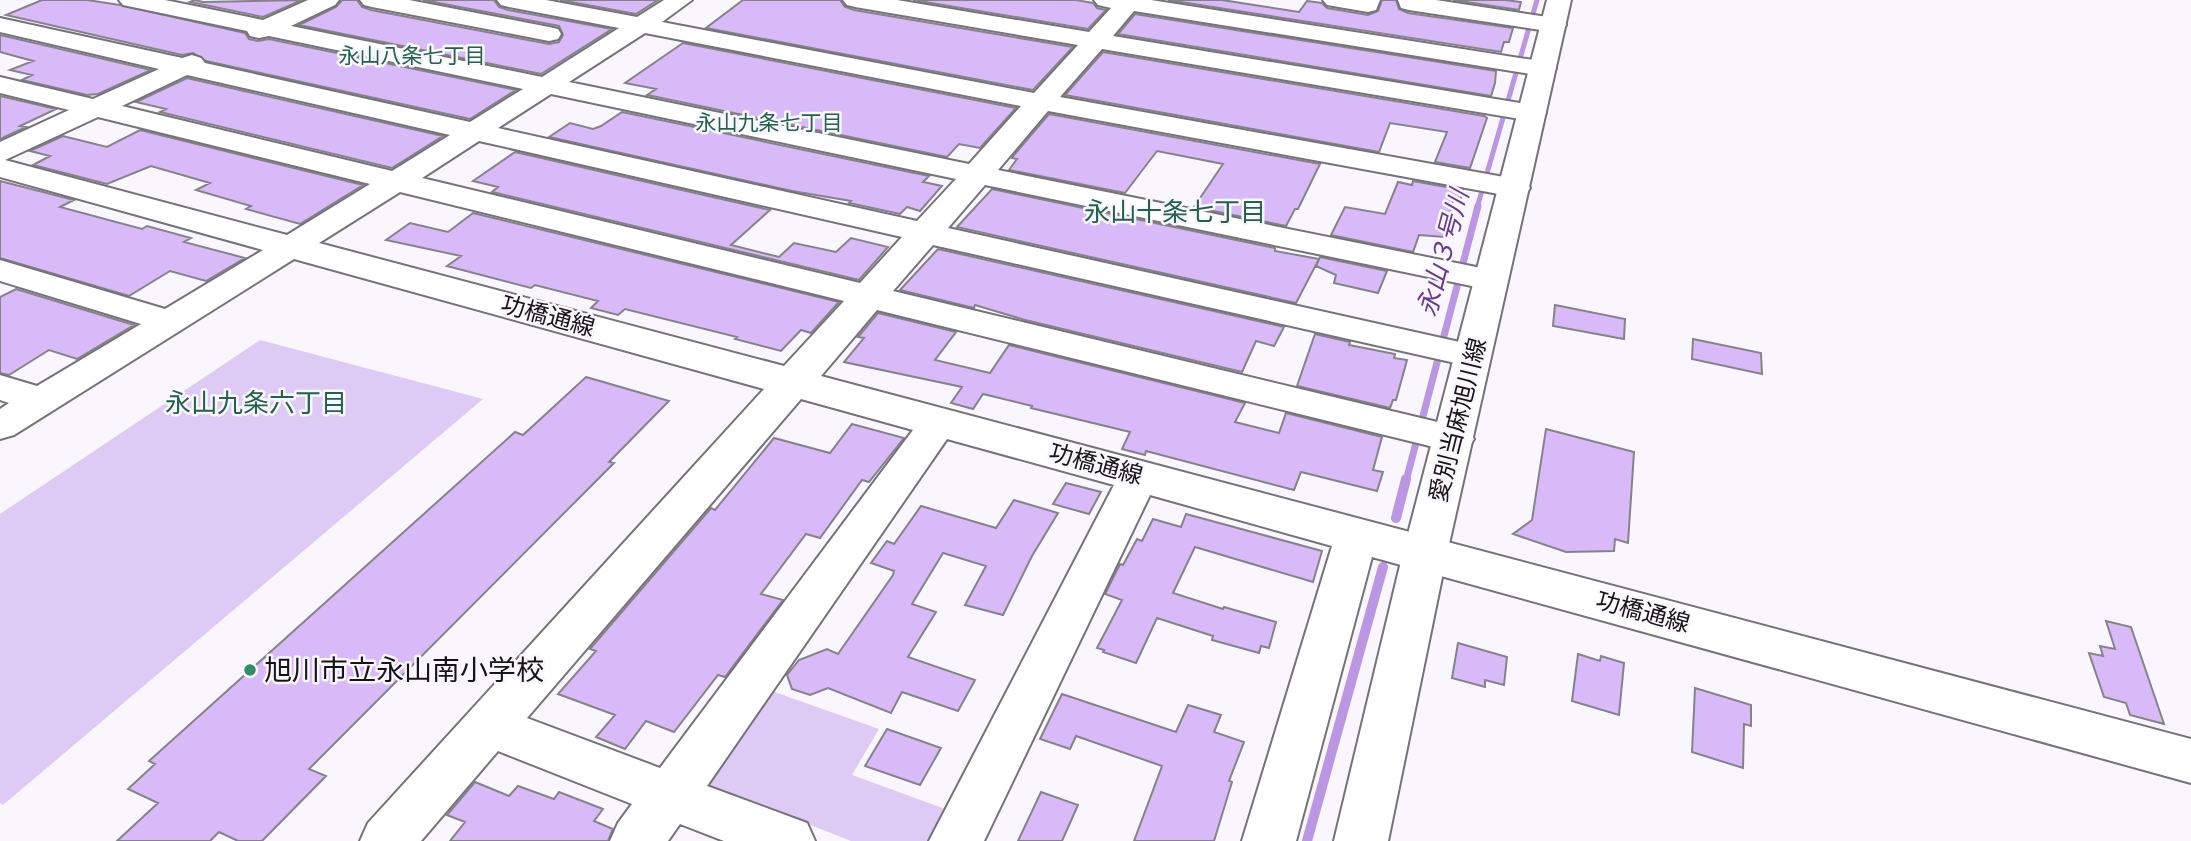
<svg xmlns="http://www.w3.org/2000/svg" width="2191" height="841" viewBox="0 0 2191 841" font-family="Karla,'Noto Sans JP',sans-serif">
	<style>
		.green { fill: #decbf5 }
		.lines { fill: none; stroke-linecap: round; stroke-linejoin: round }
		.stream-far2 { stroke: #bb96e2; stroke-width: 5 }
		.stream-far1 { stroke: #bb96e2; stroke-width: 7 }
		.stream { stroke: #bb96e2; stroke-width: 10 }
		.building { fill: #d8baf9; stroke: #858389; stroke-width: 2 }
		.minor-casing { stroke: #757278; stroke-width: 4 }
		.major-casing { stroke: #757278; stroke-width: 4 }
		.minor { fill: #fff; fill-rule: evenodd }
		.major { fill: #fff; fill-rule: evenodd }
		.poi-dot { fill: #2e8f68; stroke: #f9f6fd; stroke-width: 2.5 }
		.labels { text-anchor: middle; stroke-width: 5; stroke-linejoin: round; paint-order: stroke }
		.far-neighbourhood-label { font-size: 21px; fill: #216248; stroke: #f9f6fd }
		.street-label { font-size: 24px; fill: #151417; stroke: #f9f6fd }
		.neighbourhood-label { font-size: 26px; fill: #216248; stroke: #f9f6fd }
		.water-label { font-size: 26px; font-style: italic; fill: #683992; stroke: #f9f6fd }
		.near-poi-label { font-size: 28px; fill: #151417; stroke: #f9f6fd; text-anchor: start }
	</style>
	<rect width="100%" height="100%" fill="#f9f6fd"/>
	<path class="green" d="M260 340 483 399 3 805 0 803V514Z
		M769 690 879 729 852 775 948 810 932 841H851L703 783Z"/>
	<g class="lines">
		<path class="stream-far2" d="M1477 208 1537 0"/>
		<path class="stream-far1" d="M1406 481 1478 206"/>
		<path class="stream" d="M1396 518 1406 479
			M1307 841 1383 567"/>
	</g>
	<path class="building" d="M42 0H87L120 5 245 33 249 39 258 41 269 39 516 90 470 119 206 61 193 53 182 55 6 15Z
		M195 0 203 2 302 0 263 17 190 2Z
		M342 0H357L362 7 371 10 549 44 559 42 563 35 559 26 423 0H494L499 7 508 10 612 29 541 74 299 25 336 7Z
		M560 0H658L636 14Z
		M743 0H840L845 7 854 10 1073 47 1033 90 706 28Z
		M913 0H1076L1093 3 1097 8 1106 10 1088 29Z
		M1168 0H1222L1299 12 1307 1 1322 3 1327 8 1368 15 1378 11 1382 0H1396L1399 9 1408 13 1513 28 1509 42H1504L1501 52Z
		M1453 0H1505L1521 2 1519 10Z
		M1135 14 1496 71 1495 83 1491 96 1118 34Z
		M0 35 151 70 98 94 87 95 22 80 32 75 10 70 33 61 0 52Z
		M683 43 1016 108 980 148 959 144 947 157 647 95 656 89 625 83Z
		M1103 52 1484 116 1487 118 1470 168 1435 162 1447 132 1390 123 1379 152 1065 95Z
		M187 78 443 136 392 168 160 112 166 109 136 102Z
		M0 96 56 109 20 126 26 127 0 139Z
		M622 112 929 176 923 182 942 186 920 211 907 207 900 214 849 203 851 201 792 191 549 137 570 123 593 129 601 126Z
		M1049 114 1320 164 1298 209H1295L1286 226 1194 207 1223 164 1157 151 1125 193 1009 170 1017 159 1012 158 1014 155Z
		M140 130 363 185 300 224 246 209 251 206 196 190 210 183 151 166 107 184 33 165 50 156 30 151 63 136 107 147Z
		M515 152 770 210 731 245 779 257 794 243 836 252 851 238 888 247 859 280 492 192 498 187 473 181Z
		M0 181 74 200 60 207 142 229 147 226 191 238 184 242 245 258 206 281 170 271 129 296 0 258Z
		M1413 181 1463 190 1460 202 1453 201 1444 237 1419 235 1413 252 1331 235 1345 207 1385 214 1398 182 1412 185Z
		M992 189 1275 248V251L1319 259 1296 303 957 227Z
		M473 213 839 302 811 333 801 330 781 351 735 339 737 337 625 309 618 315 591 308 598 301 535 285 531 288 447 266 461 256 386 240 410 223 448 232Z
		M938 249 1284 327 1274 346 1256 341 1242 372 1025 320 975 305 974 308 900 290Z
		M1320 257 1387 271 1378 293 1334 283 1336 275 1316 266Z
		M16 289 98 314 134 325 77 359 49 350 9 375 0 373V297Z
		M1555 305 1625 319 1624 339 1553 326Z
		M878 313 956 332 935 360 990 373 1009 345 1245 403 1235 422 1279 433 1286 413 1382 437 1373 470 1383 472 1377 491 1301 472 1294 490 1146 451 1145 455 1122 449 1130 432 1031 408 1032 406 983 394 973 409 951 403 962 387 844 362 864 338 858 337Z
		M1315 334 1350 342 1349 345 1395 354 1394 358 1407 360 1396 400H1393L1390 408 1297 386Z
		M1693 339 1761 353 1762 374 1692 359Z
		M586 377 669 401 609 462 614 463 309 769 326 776 262 841H238L219 832 210 841H117L158 803 128 789 155 764 149 761 515 432 523 435Z
		M852 424 904 438 869 482 862 480 820 538 806 534 761 594 783 600 725 677 718 675 674 732 646 721 625 749 596 737 615 715 558 694 596 651 590 649 711 508 715 510 774 438 830 453Z
		M1546 429 1634 452 1628 543 1615 539 1614 551 1566 552 1513 534 1532 520Z
		M1066 483 1101 492 1089 514 1053 504Z
		M1014 500 1058 513 1032 556 1003 615 965 605 986 566 943 553 912 604 936 612 908 657 975 680 958 711 902 692 891 713 828 688 810 695 792 689 787 675 799 660 827 649 838 654 893 575 894 571 871 563 887 541 894 544 921 506 996 528Z
		M1186 514 1322 551 1313 582 1195 547 1173 593 1223 609 1224 607 1276 622 1269 648 1261 646 1259 653 1212 640 1213 636 1157 618 1136 663 1103 652 1104 650 1097 648 1122 600 1105 594 1120 564 1123 565 1137 539 1142 541 1153 519 1181 527Z
		M2106 621 2131 627 2164 724 2130 715 2126 703 2104 697 2089 653 2103 656 2100 646 2115 649Z
		M1458 643 1507 657 1504 685 1485 680V687L1452 678Z
		M1578 654 1600 661 1601 656 1624 663 1619 715 1572 701Z
		M1695 688 1751 705V726L1744 724 1743 768 1692 752Z
		M1062 694 1176 732 1188 705 1221 715 1214 732 1244 742 1229 781 1232 782 1214 841H1134L1162 766 1076 736 1070 749 1040 739Z
		M887 729 941 748 920 785 865 766Z
		M475 782 509 796 518 786 554 799 559 792 603 809 594 821 613 829 608 841H450L465 822 447 815Z
		M1041 792 1078 805 1062 841H1018Z"/>
	<g class="lines">
		<defs>
			<path id="minor" d="M119 0H165L263 20 308 0H339L335 5 291 26 542 77 619 28 509 7 501 5 497 0H546L637 17 664 0H692L662 22 1034 93 1078 45 855 7 847 5 843 0H897L1089 32 1111 8 1098 5 1094 0H1151L1552 63 1556 68 1552 73 1543 76 1134 11 1113 36 1532 105 1542 107 1546 113 1542 119 1532 121 1102 49 1060 97 1515 179 1526 182 1530 188 1526 194 1515 197 1048 111 998 170 1491 270 1503 273 1508 280 1503 287 1491 290 985 185 948 228 1473 345 1486 348 1491 356 1486 364 1473 367 933 245 893 291 1454 426 1468 430 1474 439 1468 448 1454 452 877 310 821 376 2191 739V783L1372 557 1296 841H1242L1332 546 1150 495 984 841H929L1114 485 947 439 707 786 807 823 815 841H724L680 824 668 841H610L618 823 632 804 498 751 421 841H360L368 823 764 389 294 259 14 435 0 439V409L9 403 0 400V375L37 386 141 324 0 281V260L165 309 263 250 0 177V142L69 110 0 93V77L93 99 159 69 0 32V18L182 58 192 55 201 58 205 63 470 122 523 89 269 36 259 38 250 36 247 31 123 5ZM645 33 1021 106 969 164 569 82ZM187 75 450 135 392 171 122 106ZM551 94 956 179 917 221 498 128ZM98 117 370 184 287 235 5 160ZM479 141 902 237 860 283 422 178ZM400 192 844 301 784 366 319 243ZM801 399 913 430 660 768 527 718Z
				M360 0H409L549 27 558 29 561 34 558 39 549 41 372 7 364 5Z
				M1323 0H1380L1376 10 1368 12 1327 5Z
				M1398 0H1436L1554 18 1563 20 1566 25 1563 30 1554 32 1409 10 1401 8Z"/>
			<path id="major" d="M1547 0H1571L1447 553 1388 841H1334L1403 553Z"/>
		</defs>
		<use href="#minor" class="minor-casing"/>
		<use href="#major" class="major-casing"/>
		<use href="#minor" class="minor"/>
		<use href="#major" class="major"/>
	</g>
	<circle class="poi-dot" cx="250" cy="670" r="7"/>
	<g class="labels">
		<g class="far-neighbourhood-label">
			<text x="412" y="63">永山八条七丁目</text>
			<text x="769" y="130">永山九条七丁目</text>
		</g>
		<g class="street-label">
			<text transform="translate(548 316) rotate(15)" y="8">功橋通線</text>
			<text transform="translate(1458 420) rotate(-76)" y="8">愛別当麻旭川線</text>
			<text transform="translate(1096 464) rotate(15)" y="8">功橋通線</text>
			<text transform="translate(1643 612) rotate(15)" y="8">功橋通線</text>
		</g>
		<g class="neighbourhood-label">
			<text x="1175" y="221">永山十条七丁目</text>
			<text x="256" y="412">永山九条六丁目</text>
		</g>
		<g class="water-label">
			<text transform="translate(1443 253) rotate(-75)" y="9">永山３号川</text>
		</g>
		<g class="near-poi-label">
			<text x="264" y="680">旭川市立永山南小学校</text>
		</g>
	</g>
</svg>
